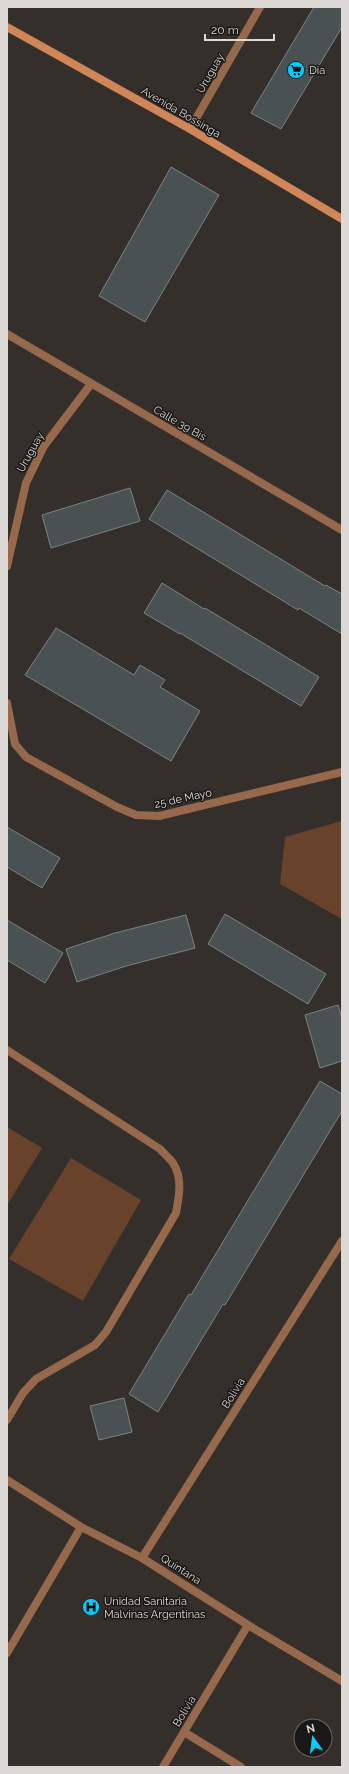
<svg xmlns="http://www.w3.org/2000/svg" width="349" height="1774" viewBox="0 0 349 1774" font-family="Raleway,sans-serif">
	<style>
		.green { fill: #68422a }
		.building { fill: #4a5153; stroke: #7b8386 }
		.lines { fill: none; stroke-linecap: round; stroke-linejoin: round }
		.street { stroke: #96684c; stroke-width: 8 }
		.secondary { stroke: #d08658; stroke-width: 8 }
		.labels { text-anchor: middle; stroke-width: 3; stroke-linejoin: round; paint-order: stroke }
		.poi-label { font-size: 11px; fill: #dcd8d6; stroke: #1a1816; text-anchor: start }
		.street-label { font-size: 11px; fill: #dcd8d6; stroke: #1a1816 }
	</style>
	<rect width="100%" height="100%" fill="#352f2c"/>
	<path class="green" d="M342 821V919L280 884 285 837Z
		M7 1127 42 1148 7 1205Z
		M71 1158 141 1200 83 1301 9 1259Z"/>
	<path class="building" d="M314 7H342V27L281 129 251 113Z
		M171 167 219 195 145 322 99 296Z
		M130 488 140 521 51 548 42 515Z
		M167 490 325 586 326 585 342 594V634L299 608 298 610 149 519Z
		M162 583 204 609 205 608 319 677 301 706 180 633V634L144 613Z
		M56 628 134 675 140 665 165 680 160 687 200 711 171 761 25 675Z
		M7 827 60 858 42 888 7 867Z
		M225 914 326 974 308 1004 208 944Z
		M186 915 195 948 126 966 77 982 66 949 115 933Z
		M7 920 63 953 45 983 7 960Z
		M338 1005 342 1018V1061L320 1068 305 1015Z
		M320 1081 342 1094V1111L225 1305 223 1304 158 1412 129 1394 189 1294 191 1295Z
		M124 1398 132 1432 99 1440 90 1406Z"/>
	<g class="lines">
		<path class="street" d="M190 129 260 7
			M7 334 342 530
			M7 566 26 483 44 446 91 384
			M7 703 15 744 26 757 117 807 136 815 159 816 342 772
			M7 1050 160 1149C164 1154 170 1158 173 1163 183 1178 179 1197 176 1213L106 1332 95 1345 36 1379 23 1393 7 1420
			M7 1480 81 1527 142 1558 248 1625 342 1681
			M142 1558 342 1241
			M7 1653 81 1527
			M184 1732 241 1767
			M163 1767 248 1625"/>
		<path class="secondary" d="M7 27 190 129 342 219"/>
	</g>
	<defs>
		<symbol id="supermarket-disc" viewBox="-11 -11 22 22"><circle r="9.5" fill="#0acafa" stroke="#1a1816"/><path d="M-6-5.5h2.5l.6 2H6L4.5 2H-2.5L-4.4-4H-6ZM-1.5 3.2a1.3 1.3 0 1 0 .1 0ZM3 3.2a1.3 1.3 0 1 0 .1 0Z" fill="#111"/></symbol>
		<symbol id="hospital-disc" viewBox="-11 -11 22 22"><circle r="9.5" fill="#0acafa" stroke="#1a1816"/><path d="M-5-5h3v3.5h4V-5h3V5h-3V1.5h-4V5h-3Z" fill="#111"/></symbol>
	</defs>
	<g fill-rule="evenodd">
		<use href="#supermarket-disc" x="286" y="60" width="20" height="20"/>
		<use href="#hospital-disc" x="81" y="1597" width="20" height="20"/>
	</g>
	<g class="labels">
		<g class="poi-label">
			<text x="309" y="74">Dia</text>
			<text x="104" y="1605">Unidad Sanitaria<tspan x="104" dy="13">Malvinas Argentinas</tspan></text>
		</g>
		<g class="street-label">
			<text transform="translate(210 73) rotate(-60)" y="4">Uruguay</text>
			<text transform="translate(181 112) rotate(30)" y="4">Avenida Bossinga</text>
			<text transform="translate(180 423) rotate(30)" y="4">Calle 39 Bis</text>
			<text transform="translate(30 452) rotate(-61)" y="4">Uruguay</text>
			<text transform="translate(183 798) rotate(-12)" y="4">25 de Mayo</text>
			<text transform="translate(233 1393) rotate(-58)" y="4">Bolivia</text>
			<text transform="translate(181 1569) rotate(33)" y="4">Quintana</text>
			<text transform="translate(184 1711) rotate(-59)" y="4">Bolivia</text>
		</g>
	</g>
	<rect width="349" height="1774" fill="none" stroke="#dcd8d6" stroke-width="16"/>
	<g transform="translate(313 1738) rotate(346)"><circle r="19" fill="#1a1816" stroke="#686563"/>
	<path d="M0-3L7 15L0 10L-7 15Z" fill="#0acafa"/>
	<text y="-6" font-size="11" font-weight="bold" text-anchor="middle" fill="#dcd8d6">N</text>
	</g>
	<path d="M205 34v6h69v-6" fill="none" stroke="#dcd8d6" stroke-width="2"/>
	<text x="211" y="34" font-size="12" fill="#dcd8d6" stroke="#1a1816" stroke-width="3" paint-order="stroke">20 m</text>
</svg>
